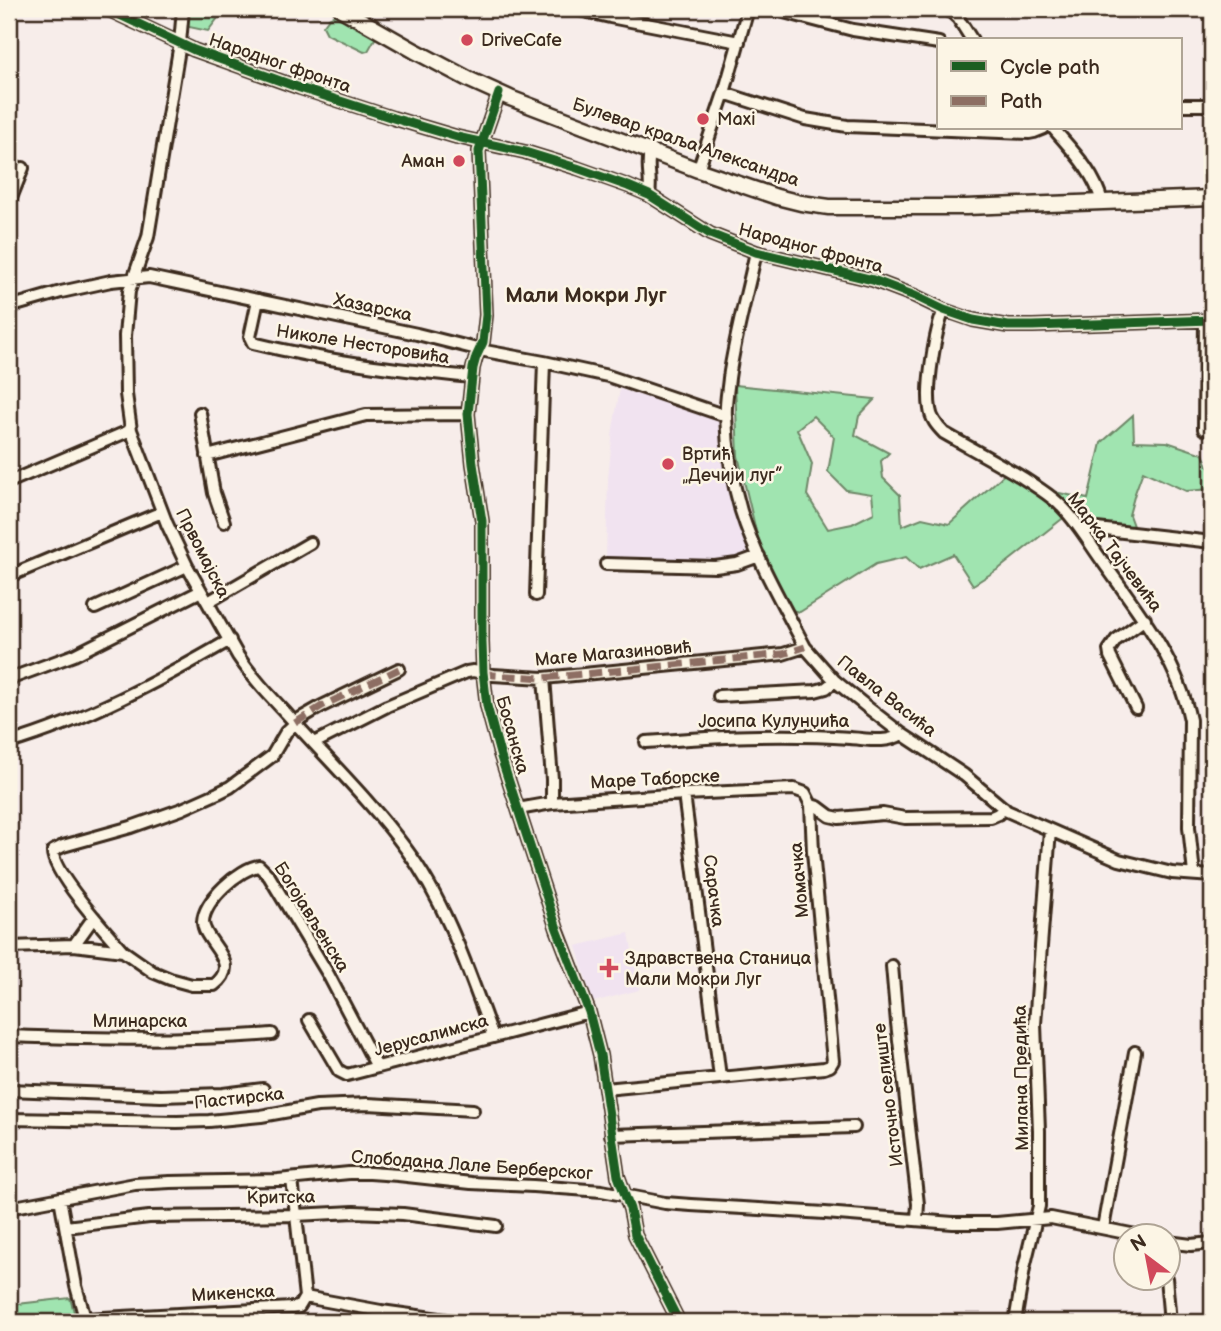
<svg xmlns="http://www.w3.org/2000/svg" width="1221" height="1331" viewBox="0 0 1221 1331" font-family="'Balsamiq Sans',sans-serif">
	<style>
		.built { fill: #f1e3f0 }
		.green { fill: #a0e4b0; stroke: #6e8767; stroke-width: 2; fill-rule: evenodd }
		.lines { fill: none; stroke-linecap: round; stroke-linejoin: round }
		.minor-casing { stroke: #3b2a1e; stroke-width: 16 }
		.secondary-casing { stroke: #3b2a1e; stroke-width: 19 }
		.minor { stroke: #fcf5e5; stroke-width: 10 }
		.secondary { stroke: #fcf5e5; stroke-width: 14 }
		.quiet { stroke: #8d6e63; stroke-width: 7; stroke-dasharray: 14 7; stroke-linecap: butt }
		.cycleway-casing { stroke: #fcf5e5; stroke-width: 13 }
		.cycleway { stroke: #1b5e20; stroke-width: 9 }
		.poi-dot { fill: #d1495b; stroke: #fcf5e5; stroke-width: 2.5 }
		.labels { text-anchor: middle; stroke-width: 5; stroke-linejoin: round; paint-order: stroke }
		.poi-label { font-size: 18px; fill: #3b2a1e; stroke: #fcf5e5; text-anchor: start }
		.street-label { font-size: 18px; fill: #3b2a1e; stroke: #fcf5e5 }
		.quarter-label { font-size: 21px; font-weight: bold; fill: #3b2a1e; stroke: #fcf5e5 }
	</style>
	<rect width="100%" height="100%" fill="#f7edea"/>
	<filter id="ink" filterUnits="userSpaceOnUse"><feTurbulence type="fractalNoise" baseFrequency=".0143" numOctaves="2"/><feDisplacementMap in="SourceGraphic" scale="14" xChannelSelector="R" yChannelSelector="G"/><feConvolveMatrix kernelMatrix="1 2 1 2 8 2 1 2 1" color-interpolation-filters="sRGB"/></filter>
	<g filter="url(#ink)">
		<path class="built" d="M620 389 722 421 753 554 727 561 697 565 681 562 606 558 608 479 613 428Z
			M629 933 639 990 593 1002 576 946Z"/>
		<path class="green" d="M189 9H223L224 10 208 31 189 27 187 22Z
			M337 14 374 34 376 37 368 51 364 52 327 34 323 26 329 18Z
			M735 385 875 399 859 416 855 435 889 453 881 461 883 478 900 495 902 526 922 518 949 524 1009 470 1040 489 1088 499 1101 443 1133 415 1134 441 1167 442 1203 454 1212 475V489L1186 491 1143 471 1135 493 1129 515 1136 534 1079 527 1067 515 1000 568 973 585 953 554 919 569 906 557 876 564 800 612 791 610 763 552 756 531 738 456ZM813 416 834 437 828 472 846 490 872 494 874 513 852 524 828 529 807 495 812 464 797 429Z
			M70 1298 76 1319 73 1322H9V1305Z"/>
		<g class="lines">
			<defs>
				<path id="minor" d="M107 9 194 50 300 88 393 118 457 137 525 152 577 168 628 186 649 195 710 234 756 252 873 280 915 296 944 310 973 320 1008 326H1033L1212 320
					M183 9 180 43 148 237 129 291 128 302 125 336 126 394 131 430 167 524 187 566 238 656C252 677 269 695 286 713 326 758 370 800 406 849 447 904 469 973 493 1037
					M575 9 610 17 739 42
					M772 9 853 30 939 43
					M948 9 958 18 972 40
					M1070 10 1075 9
					M499 93 479 151 486 315 483 342 476 357 473 368 468 414 473 464 482 521V642L483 672 487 706 500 754 557 929 589 1012 600 1055 618 1176 630 1209 635 1235 679 1322
					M724 93 805 119 847 126 1029 133 1034 132 1044 128
					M1181 105H1212
					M1053 128C1072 150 1095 173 1102 202
					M698 170 724 93 748 9
					M649 195C652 179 646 168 650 152
					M9 203 23 168
					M756 252C747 294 735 336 729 378 728 390 725 403 726 416 727 447 732 481 741 511 756 559 782 603 805 647L835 681 867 707 902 734 964 775 1007 811 1119 860 1172 873 1212 876
					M258 300 250 337 253 343C325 361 398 370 472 377
					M9 307 61 292 111 281 149 277 417 334 485 351 544 362 608 376 726 416
					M944 310C935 331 926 387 930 409 931 419 937 426 944 433 970 448 997 462 1023 478 1035 486 1047 493 1058 503 1076 519 1089 543 1103 562 1138 611 1178 660 1190 720L1189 827 1194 874
					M200 413 214 493 224 522
					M1204 429 1205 320
					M207 456 366 415 468 414
					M9 482 131 430
					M1079 527 1212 542
					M606 564 715 567 737 564 759 556
					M9 576 162 512
					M536 595 544 362
					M208 602 310 543
					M95 608 187 566
					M544 678 552 779V803
					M9 679 74 655 201 591
					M719 696 815 691 826 688 835 681
					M1136 708 1110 656 1109 650 1116 640 1145 619
					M646 742C714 737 781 733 850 738 867 739 886 744 902 734
					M9 743C87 720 159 681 230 640
					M314 743 387 706 467 672 473 671 493 675 544 678 783 654 805 647
					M684 794 720 1077
					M811 805 818 807 830 816 839 818 883 814 905 818 991 817 998 814 1004 808
					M518 809 552 803 684 794 794 789 805 793 811 805 813 852 833 1061 830 1066 824 1068 605 1089
					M74 945 94 917
					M9 947 74 945 123 951 153 972 170 979 192 985H214C244 963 203 942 203 922 204 900 240 868 259 866L269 876 328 974 377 1067
					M123 951C108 934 51 871 53 851L63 846 131 827 182 809 218 793 230 787 272 756 286 732 301 718 322 706 399 669
					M892 966 897 1023 918 1204 917 1220
					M309 1020 339 1071 347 1075 589 1012
					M9 1036C96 1039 185 1041 272 1034
					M9 1090 161 1096 223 1094 263 1089
					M9 1119 177 1122 209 1121 261 1116 317 1106 368 1104 473 1110
					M611 1135 854 1127
					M292 1179 305 1297
					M60 1198 76 1286 86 1322
					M9 1208 135 1184 170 1182 278 1180 349 1173H370L398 1175 471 1183 533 1186 602 1191 665 1203 691 1205 825 1213 953 1223H997L1051 1218 1141 1236
					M66 1227 149 1217 296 1215 354 1212 403 1214 496 1226
					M1103 1228 1135 1052
					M1168 1242 1191 1245 1212 1243
					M1166 1278 1170 1322
					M305 1297 381 1311 462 1322
					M82 1322 84 1319 292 1308 299 1307 305 1297
					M1015 1322 1024 1268 1039 1206V1131L1035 1024 1050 830"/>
				<path id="secondary" d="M341 9 415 51 470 80 510 98 698 170 777 197 801 203 829 207H966L1212 198"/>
			</defs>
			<use href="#minor" class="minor-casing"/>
			<use href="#secondary" class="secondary-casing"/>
			<use href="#minor" class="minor"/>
			<use href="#secondary" class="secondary"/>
			<path class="quiet" d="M483 672 493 675 544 678 783 654 805 647
				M295 723 322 706 399 669"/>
			<defs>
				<path id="cycleway" d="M107 9 194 50 300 88 393 118 457 137 525 152 577 168 628 186 649 195 710 234 756 252 873 280 915 296 944 310 973 320 1008 326H1033L1212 320
					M499 93 479 151 486 315 483 342 476 357 473 368 468 414 473 464 482 521V642L483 672 487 706 500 754 557 929 589 1012 600 1055 618 1176 630 1209 635 1235 679 1322"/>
			</defs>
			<use href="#cycleway" class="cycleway-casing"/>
			<use href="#cycleway" class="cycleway"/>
		</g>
	</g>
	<g class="poi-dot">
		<circle cx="467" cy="40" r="7"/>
		<circle cx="703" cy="119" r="7"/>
		<circle cx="459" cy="161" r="7"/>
		<circle cx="668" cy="464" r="7"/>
		<path d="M605.5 957.5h7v7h7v7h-7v7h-7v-7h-7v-7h7z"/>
	</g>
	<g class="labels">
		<g class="poi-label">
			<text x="481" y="46">DriveCafe</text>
			<text x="717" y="125">Maxi</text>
			<text x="445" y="167" text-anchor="end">Аман</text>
			<text x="682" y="460">Вртић<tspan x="682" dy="21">„Дечији луг”</tspan></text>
			<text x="625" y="964">Здравствена Станица<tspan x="625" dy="21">Мали Мокри Луг</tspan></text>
		</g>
		<g class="street-label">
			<text transform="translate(280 63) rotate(19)" y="6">Народног фронта</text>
			<text transform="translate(686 142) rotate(19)" y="6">Булевар краља Александра</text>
			<text transform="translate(811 248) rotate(15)" y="6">Народног фронта</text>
			<text transform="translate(373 307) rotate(12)" y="6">Хазарска</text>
			<text transform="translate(363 344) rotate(9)" y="6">Николе Несторовића</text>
			<text transform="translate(1115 552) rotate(53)" y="6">Марка Тајчевића</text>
			<text transform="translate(203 553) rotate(63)" y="6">Првомајска</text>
			<text transform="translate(613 653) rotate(-5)" y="6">Маге Магазиновић</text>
			<text transform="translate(887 696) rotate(38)" y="6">Павла Васића</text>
			<text x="774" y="727">Јосипа Кулунџића</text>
			<text transform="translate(513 735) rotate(74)" y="6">Босанска</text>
			<text transform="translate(655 779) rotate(-3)" y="6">Маре Таборске</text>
			<text transform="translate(799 880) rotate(-95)" y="6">Момачка</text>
			<text transform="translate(714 891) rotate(83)" y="6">Сарачка</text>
			<text transform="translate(312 917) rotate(58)" y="6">Богојављенска</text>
			<text x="140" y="1027">Млинарска</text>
			<text transform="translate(431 1035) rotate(-15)" y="6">Јерусалимска</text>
			<text transform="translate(1021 1078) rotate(-91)" y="6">Милана Предића</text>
			<text transform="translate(888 1095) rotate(-97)" y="6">Источно селиште</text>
			<text transform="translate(239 1098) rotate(-6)" y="6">Пастирска</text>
			<text transform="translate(472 1165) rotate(4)" y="6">Слободана Лале Берберског</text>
			<text transform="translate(281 1197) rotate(-1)" y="6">Критска</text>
			<text transform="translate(233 1293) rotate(-3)" y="6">Микенска</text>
		</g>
		<g class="quarter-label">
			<text x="586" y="302">Мали Мокри Луг</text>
		</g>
	</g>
	<rect width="1221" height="1331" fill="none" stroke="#fcf5e5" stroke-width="35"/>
	<rect x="18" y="18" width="1186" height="1296" fill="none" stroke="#3b2a1e" stroke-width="2.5" filter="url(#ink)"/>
	<rect x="937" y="38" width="245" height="91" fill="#fcf5e5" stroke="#afa495" stroke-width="2"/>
	<rect x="951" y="61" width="35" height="10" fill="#1b5e20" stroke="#afa495" stroke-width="2"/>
	<text x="1000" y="74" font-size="21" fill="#3b2a1e">Cycle path</text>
	<rect x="951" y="96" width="35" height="10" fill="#8d6e63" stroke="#afa495" stroke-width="2"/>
	<text x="1000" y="108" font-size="21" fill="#3b2a1e">Path</text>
	<g transform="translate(1147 1257) rotate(328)"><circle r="33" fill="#fcf5e5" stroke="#afa495" stroke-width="2"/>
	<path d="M0-5L12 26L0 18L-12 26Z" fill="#d1495b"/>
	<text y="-10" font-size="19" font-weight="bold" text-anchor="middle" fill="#3b2a1e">N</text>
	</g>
</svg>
